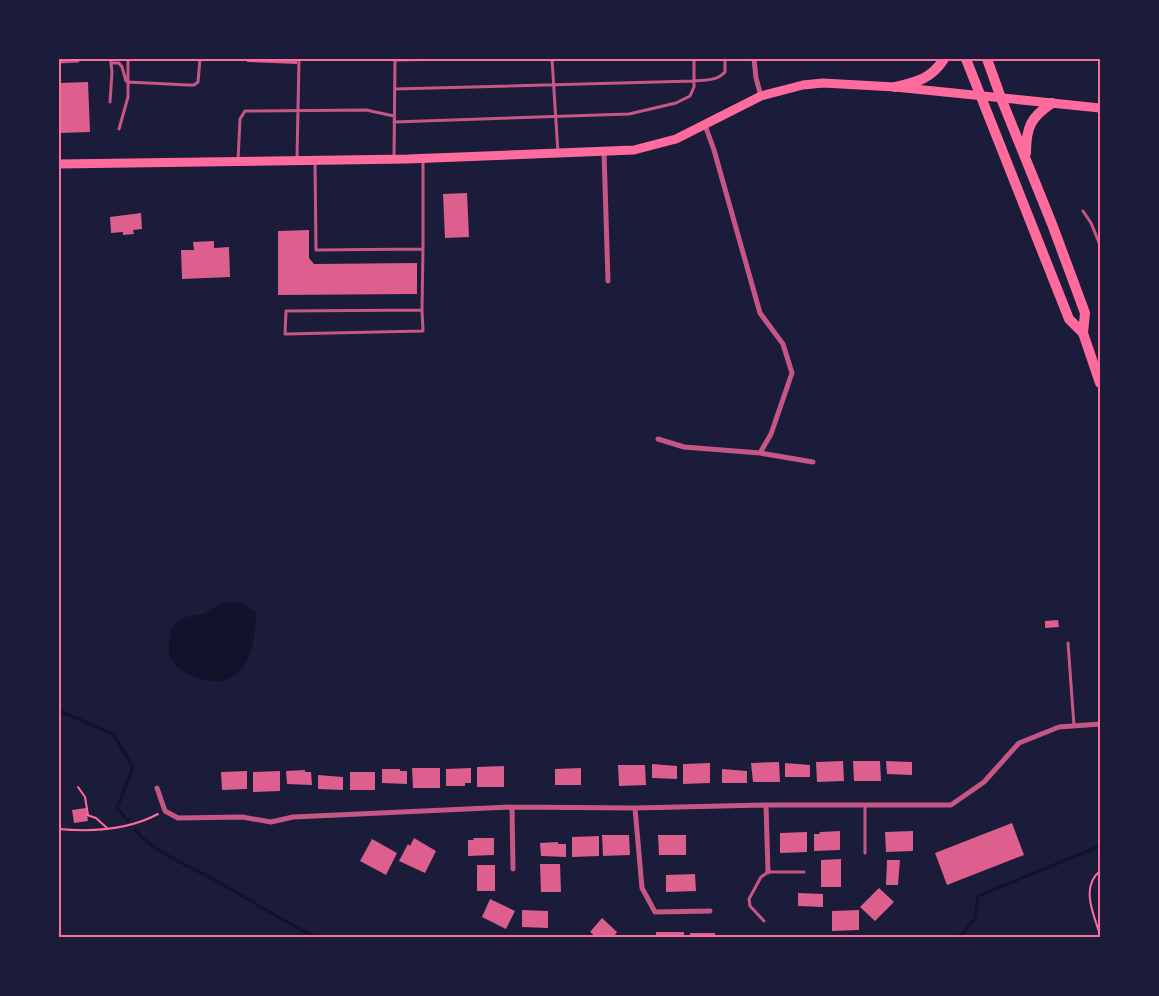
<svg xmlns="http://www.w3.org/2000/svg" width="1159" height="996" viewBox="0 0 1159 996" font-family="Raleway,sans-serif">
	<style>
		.water { fill: #12122b }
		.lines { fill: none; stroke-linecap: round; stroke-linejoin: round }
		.stream { stroke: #12122b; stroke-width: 3 }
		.building { fill: #dd5f8e }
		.path { stroke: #ff6b9d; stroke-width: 2 }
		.service { stroke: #c65784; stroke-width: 3 }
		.minor { stroke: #c65784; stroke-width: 5 }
		.secondary { stroke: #ff6b9d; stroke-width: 9 }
		.primary { stroke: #ff6b9d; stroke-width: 10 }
		.neatline { fill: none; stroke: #ff6b9d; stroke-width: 2 }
	</style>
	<rect width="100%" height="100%" fill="#1b1b3a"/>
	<path class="water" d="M241 602 257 613C255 631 254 650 244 666 242 670 231 679 226 680 211 685 178 674 171 659 167 650 170 638 171 628L181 618 203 614 220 604Z"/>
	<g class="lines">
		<path class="stream" d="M59 712H62L113 734 133 767 117 808 128 821
			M135 830C156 854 190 866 217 881 250 900 281 920 315 937
			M960 937 975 918 978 896 1100 846"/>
	</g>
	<path class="building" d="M247 59H297V64L247 62Z
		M88 82 90 132 59 133V83Z
		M467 193 469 237 445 238 443 194Z
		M141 213 142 229 133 230 134 234 123 235V232L111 233 110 217Z
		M309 230V258L314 264 417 263V294L278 295V231Z
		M214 241V248L229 247 230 277 182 279 181 250H194L193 242Z
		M1058 620 1059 627 1045 628V621Z
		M843 761 844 781 817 782 816 762Z
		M853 761H880L881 781H854Z
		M886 761 912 762V775L887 774Z
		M779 762 780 782H753L751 763Z
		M710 763V783L683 784V764Z
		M785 763 810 765V777H785Z
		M652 764 677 766V779L652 778Z
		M618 765H645L646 785 619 786Z
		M504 766V787H477V767Z
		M412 768H440V788H413Z
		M471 768V783H465V786H446V769Z
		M581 768V785H555V769Z
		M382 769H400V771H407V784L382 783Z
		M722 769 747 771V783H722Z
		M305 770V772H311L312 785 287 784 286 771Z
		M247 771V789L222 790 221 772Z
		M280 771V791L253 792V772Z
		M350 772H375V790H350Z
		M318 775 343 777V790L318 789Z
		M86 808 88 821 74 823 72 810Z
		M1012 823 1024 855 947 885 935 853Z
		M840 831V850L814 851V834H819L820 832Z
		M913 831V851L886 852 885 832Z
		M807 832V852L780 853V833Z
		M602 835H629L630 855 603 856Z
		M658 835H686V855H659Z
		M599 836V856L572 857V837Z
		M414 838 436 851 425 873 399 861 408 844 410 846Z
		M473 838H494V855L468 856V840H474Z
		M372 839 397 853 386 875 360 861Z
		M558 842V844H566V857L541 856 540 843Z
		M841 859V887H821V860Z
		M887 860H900L898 885H886Z
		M540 864H560L561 892H541Z
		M477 865H495V891H477Z
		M695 874 696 891 666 892V875Z
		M879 888 894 902 875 921 860 907Z
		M798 893 823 894V907L798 906Z
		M490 899 515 911 506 929 482 917Z
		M522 910 548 911V928L522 927Z
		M859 910V930L832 931V911Z
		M602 918 617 932 615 935 618 937H596L590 932Z
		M656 932H684V937H656Z
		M690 933H715V937H690Z"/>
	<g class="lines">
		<path class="path" d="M78 787 85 797 88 815
			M87 815 96 818 107 828
			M59 829C92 832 128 830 158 814
			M1100 871C1080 887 1094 915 1100 935"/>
		<path class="service" d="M111 59V63H119L122 67 126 81 128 82 188 85H194L198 82 200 59
			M552 59 558 153
			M59 62 78 61
			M395 89 694 81C705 80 717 81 725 72V59
			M110 102 112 72 111 63
			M394 122 629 114 676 103 690 96 694 87V59
			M119 129 128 97V59
			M297 158 299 59
			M394 159 395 60 452 59
			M238 161 240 119 245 111 366 110 394 116
			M315 161 316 250 423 249V160
			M1083 211 1091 223 1100 245
			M422 310 423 331 285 334 286 311 422 310 423 249
			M1068 643 1074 726
			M865 806V853
			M764 921 750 906 749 899 761 877 768 872H804"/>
		<path class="minor" d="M754 59 756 78 761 96
			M705 125 714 150 760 313 783 344 792 373 771 434 760 453
			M604 152 608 281
			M658 439 684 447 760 453 813 462
			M157 788 165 811 178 818 242 817 271 822 293 817 512 807 635 808 766 805H951L984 782 1019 743 1059 727 1100 724
			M766 805 768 872
			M512 807 513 869
			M635 808 642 888 655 912 710 911"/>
		<path class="secondary" d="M59 164 408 159 634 150 676 139 761 96 803 85 823 83 895 87 1100 108"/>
		<path class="primary" d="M966 59 1069 319 1083 333
			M987 59 1001 98 1052 224 1085 313 1083 333 1100 383
			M895 87C917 82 931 79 944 59
			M1026 153C1026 127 1031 117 1052 103"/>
	</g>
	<rect width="1159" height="996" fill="none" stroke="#1b1b3a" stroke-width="120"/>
	<rect x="60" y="60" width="1039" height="876" class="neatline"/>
</svg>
